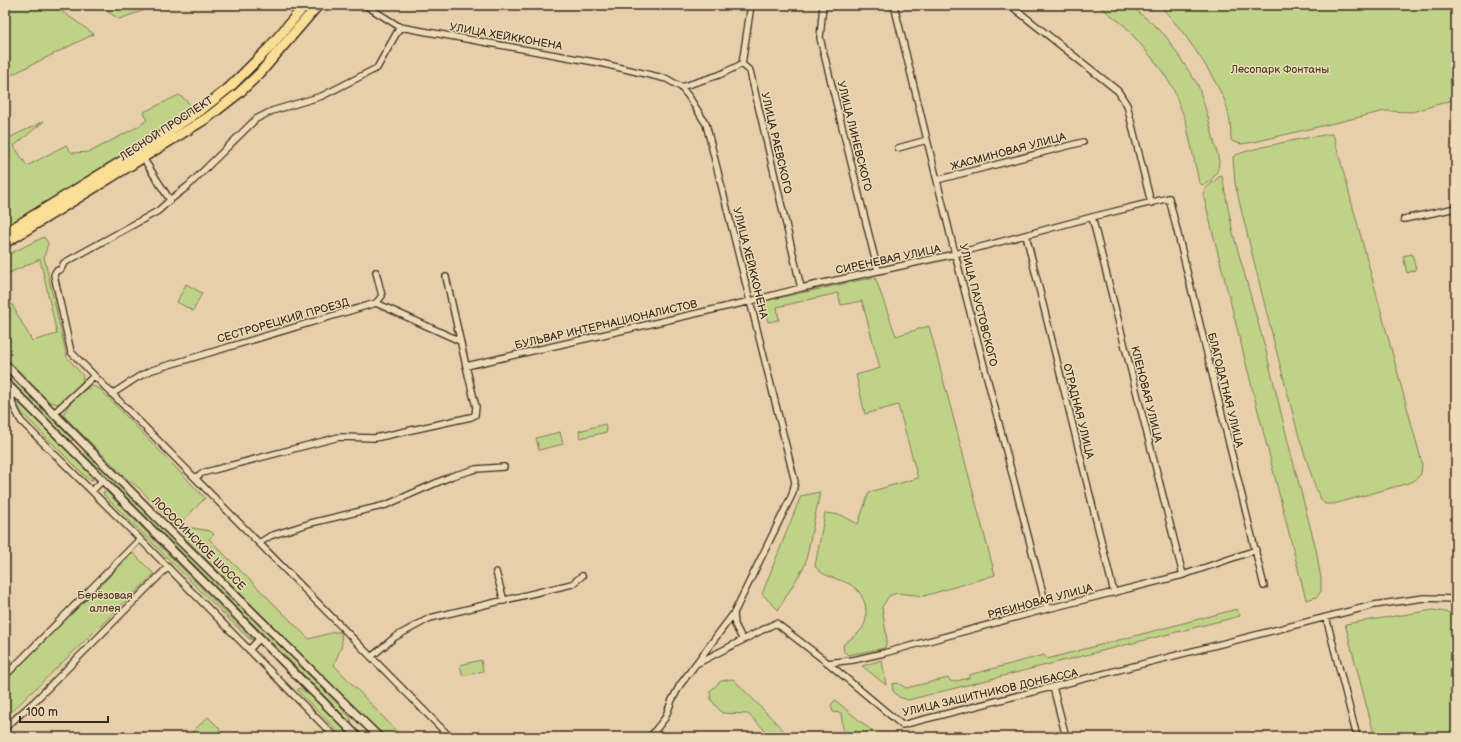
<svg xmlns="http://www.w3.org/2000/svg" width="1461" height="742" viewBox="0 0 1461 742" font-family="'Balsamiq Sans',sans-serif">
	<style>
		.green { fill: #bfd388; stroke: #7d7e53 }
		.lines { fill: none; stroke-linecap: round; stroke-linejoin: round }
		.minor-casing { stroke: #3b2a1e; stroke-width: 8 }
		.tertiary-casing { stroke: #3b2a1e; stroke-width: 10 }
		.primary-casing { stroke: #3b2a1e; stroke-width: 12 }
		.minor { stroke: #eddbb8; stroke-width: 5.5 }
		.tertiary { stroke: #eddbb8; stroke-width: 7 }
		.primary { stroke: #fbde96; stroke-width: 9 }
		.labels { text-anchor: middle; stroke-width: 3; stroke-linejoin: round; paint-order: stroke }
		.street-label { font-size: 11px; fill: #3b2a1e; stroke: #eddbb8 }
		.park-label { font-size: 11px; fill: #4f432e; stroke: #eddbb8 }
	</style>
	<rect width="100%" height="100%" fill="#e8cfab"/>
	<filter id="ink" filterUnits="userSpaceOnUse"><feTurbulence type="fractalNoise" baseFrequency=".025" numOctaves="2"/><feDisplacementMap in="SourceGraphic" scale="8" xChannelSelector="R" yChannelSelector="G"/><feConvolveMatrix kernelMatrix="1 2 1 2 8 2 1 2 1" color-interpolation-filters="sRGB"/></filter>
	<g filter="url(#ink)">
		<path class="green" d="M5 5H59L57 8 94 34 5 78Z
			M97 5H159L119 19Z
			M1098 5H1129L1147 19 1165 35 1198 85 1208 117 1219 161C1219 171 1213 182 1202 185L1199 182 1186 122 1173 88 1158 65 1125 26Z
			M1159 5H1456V99L1412 112 1385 111 1254 142 1242 144 1233 142 1231 139C1231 126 1229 111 1224 99 1210 69 1183 29 1159 5Z
			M179 95 187 101 190 106 187 116 5 228V137L9 138 44 121 14 146 27 166 66 145 72 153 90 152 139 126 147 120 144 112Z
			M1332 134 1334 137 1422 463 1421 474 1414 481 1405 484 1334 504H1325L1321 499 1316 489 1299 437 1273 338 1241 209 1235 183 1233 157C1239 150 1319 135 1332 134Z
			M1222 176 1233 233 1266 351 1289 446 1316 549 1321 579V591L1317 597 1306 600 1203 194 1206 188 1219 177Z
			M44 237 48 243 44 257 67 357 83 376 82 383 59 404 49 402 5 357V292L32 341 57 334 40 259 5 275V256Z
			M1412 254 1416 270 1407 273 1403 256Z
			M875 277 896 336 929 326 995 575 924 596 897 593 889 596 882 607 887 640 885 648 848 655 844 652 843 645C854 635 865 632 866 617 866 612 866 608 865 604 856 574 827 584 815 566L825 513 841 515 858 524 869 492 918 478 898 405 865 414 856 375 880 368 862 301 841 305 838 293 777 307 779 320 768 322 764 301Z
			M186 284 202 293 193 311 177 302Z
			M5 371 73 440 70 441 5 375Z
			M93 386 101 390 205 498 176 528 171 524 166 516 139 488 126 478 63 415C67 405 82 389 93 386Z
			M16 402 22 406 90 474 93 480 88 479 22 413Z
			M605 424 607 432 580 438 579 431Z
			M560 432 563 444 539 450 536 438Z
			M85 451 277 642 350 717 352 723 348 720C261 630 171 543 84 454Z
			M103 492H107L253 640 248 638 104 495Z
			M820 492 805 565 778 610 762 594 790 523 801 496Z
			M187 527 210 531 214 534 209 539 309 639 334 632H341L342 645 334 665 402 737H384L183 536Z
			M133 553 154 574 5 718V680Z
			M1237 609 1240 616 908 700 899 697 893 691 892 684 898 683 906 688 948 678 952 682 969 678V675L1044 655 1047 659Z
			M1434 610 1456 614V737L1374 734 1345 624Z
			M481 660 483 671 463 676 460 665Z
			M882 660 886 685 862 666Z
			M733 679 790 737H772L748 714 722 713 711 700 710 691 721 681Z
			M299 688 311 695 353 737H343L297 690Z
			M835 700 867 727 881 737H844L841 713 833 712 831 705Z
			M208 717 220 729 212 737H187Z"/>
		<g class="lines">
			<defs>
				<path id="minor" d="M365 5 400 27 600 63 667 79 681 87 689 97 706 124 795 482 792 495 734 613 680 685 672 700 665 718 650 737
					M751 5 742 64 750 71 801 288
					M823 5 820 38 878 271
					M894 5 955 254 1047 609
					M1010 5 1118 91 1127 105 1151 203
					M400 27 377 68 322 96 272 111 256 119 188 186 170 200 158 211 64 263 61 269 56 271 54 275 71 352 450 737
					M681 87 719 75 742 64
					M898 148 927 140
					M143 158 170 200
					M937 180 1083 142
					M1092 217 1183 575
					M1404 219 1456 208
					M1026 235 1114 593
					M446 277 466 366 751 301 801 288 955 254 1092 217 1169 198 1264 586
					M376 303 382 296 376 272
					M12 389V403L21 421 140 539 335 737
					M112 394 138 377 152 370 376 303 460 341
					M54 413 94 376
					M195 478 202 473 339 437 375 438 471 417 475 415 476 407 466 366
					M92 491 102 481
					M259 543 270 536 311 523 386 505 452 476 476 469 504 467
					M496 572 504 601
					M734 613 735 625 743 640
					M1326 617 1357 737
					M249 650 260 638
					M371 657 395 637 430 618 572 584 582 576
					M698 663 776 623 828 663 902 725 1374 605 1424 598 1456 599
					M828 663 853 660 884 653 1047 609 1183 575 1256 550
					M5 676 140 539
					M1053 687 1066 737
					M5 728 36 700 168 567"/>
				<path id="tertiary" d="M5 364 174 535 379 737
					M5 382 358 737"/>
				<path id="primary" d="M5 233 140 150 201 110 230 87 269 48 305 5
					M5 243 207 118 239 93 260 73 318 5"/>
			</defs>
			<use href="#minor" class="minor-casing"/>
			<use href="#tertiary" class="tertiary-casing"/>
			<use href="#primary" class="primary-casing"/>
			<use href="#minor" class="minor"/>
			<use href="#tertiary" class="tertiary"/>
			<use href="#primary" class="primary"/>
		</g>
	</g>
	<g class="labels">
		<g class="street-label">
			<text transform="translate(506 36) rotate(10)" y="4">УЛИЦА ХЕЙККОНЕНА</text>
			<text transform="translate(166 128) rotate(-33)" y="4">ЛЕСНОЙ ПРОСПЕКТ</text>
			<text transform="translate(855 136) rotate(76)" y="4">УЛИЦА ЛИНЕВСКОГО</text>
			<text transform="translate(777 143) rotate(77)" y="4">УЛИЦА РАЕВСКОГО</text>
			<text transform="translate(1008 151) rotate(-15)" y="4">ЖАСМИНОВАЯ УЛИЦА</text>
			<text transform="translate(888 259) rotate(-12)" y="4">СИРЕНЕВАЯ УЛИЦА</text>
			<text transform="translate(751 263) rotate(76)" y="4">УЛИЦА ХЕЙККОНЕНА</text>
			<text transform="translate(979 305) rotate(76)" y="4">УЛИЦА ПАУСТОВСКОГО</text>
			<text transform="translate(283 320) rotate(-16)" y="4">СЕСТРОРЕЦКИЙ ПРОЕЗД</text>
			<text transform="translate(606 324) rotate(-13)" y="4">БУЛЬВАР ИНТЕРНАЦИОНАЛИСТОВ</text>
			<text transform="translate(1226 390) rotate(76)" y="4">БЛАГОДАТНАЯ УЛИЦА</text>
			<text transform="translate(1147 394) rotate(76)" y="4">КЛЕНОВАЯ УЛИЦА</text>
			<text transform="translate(1079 411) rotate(76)" y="4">ОТРАДНАЯ УЛИЦА</text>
			<text transform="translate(199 543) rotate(45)" y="4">ЛОСОСИНСКОЕ ШОССЕ</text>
			<text transform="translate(1040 601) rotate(-15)" y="4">РЯБИНОВАЯ УЛИЦА</text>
			<text transform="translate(990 692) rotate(-13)" y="4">УЛИЦА ЗАЩИТНИКОВ ДОНБАССА</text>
		</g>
		<g class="park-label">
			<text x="1280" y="73">Лесопарк Фонтаны</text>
			<text x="105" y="599">Берёзовая<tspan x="105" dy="13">аллея</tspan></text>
		</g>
	</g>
	<rect width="1461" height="742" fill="none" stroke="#eddbb8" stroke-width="20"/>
	<rect x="10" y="10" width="1441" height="722" fill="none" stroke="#3b2a1e" stroke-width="1.5" filter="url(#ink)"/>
	<path d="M20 716v6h88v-6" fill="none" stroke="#3b2a1e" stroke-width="2"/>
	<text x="26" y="716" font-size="12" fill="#3b2a1e" stroke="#eddbb8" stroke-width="3" paint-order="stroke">100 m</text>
</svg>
